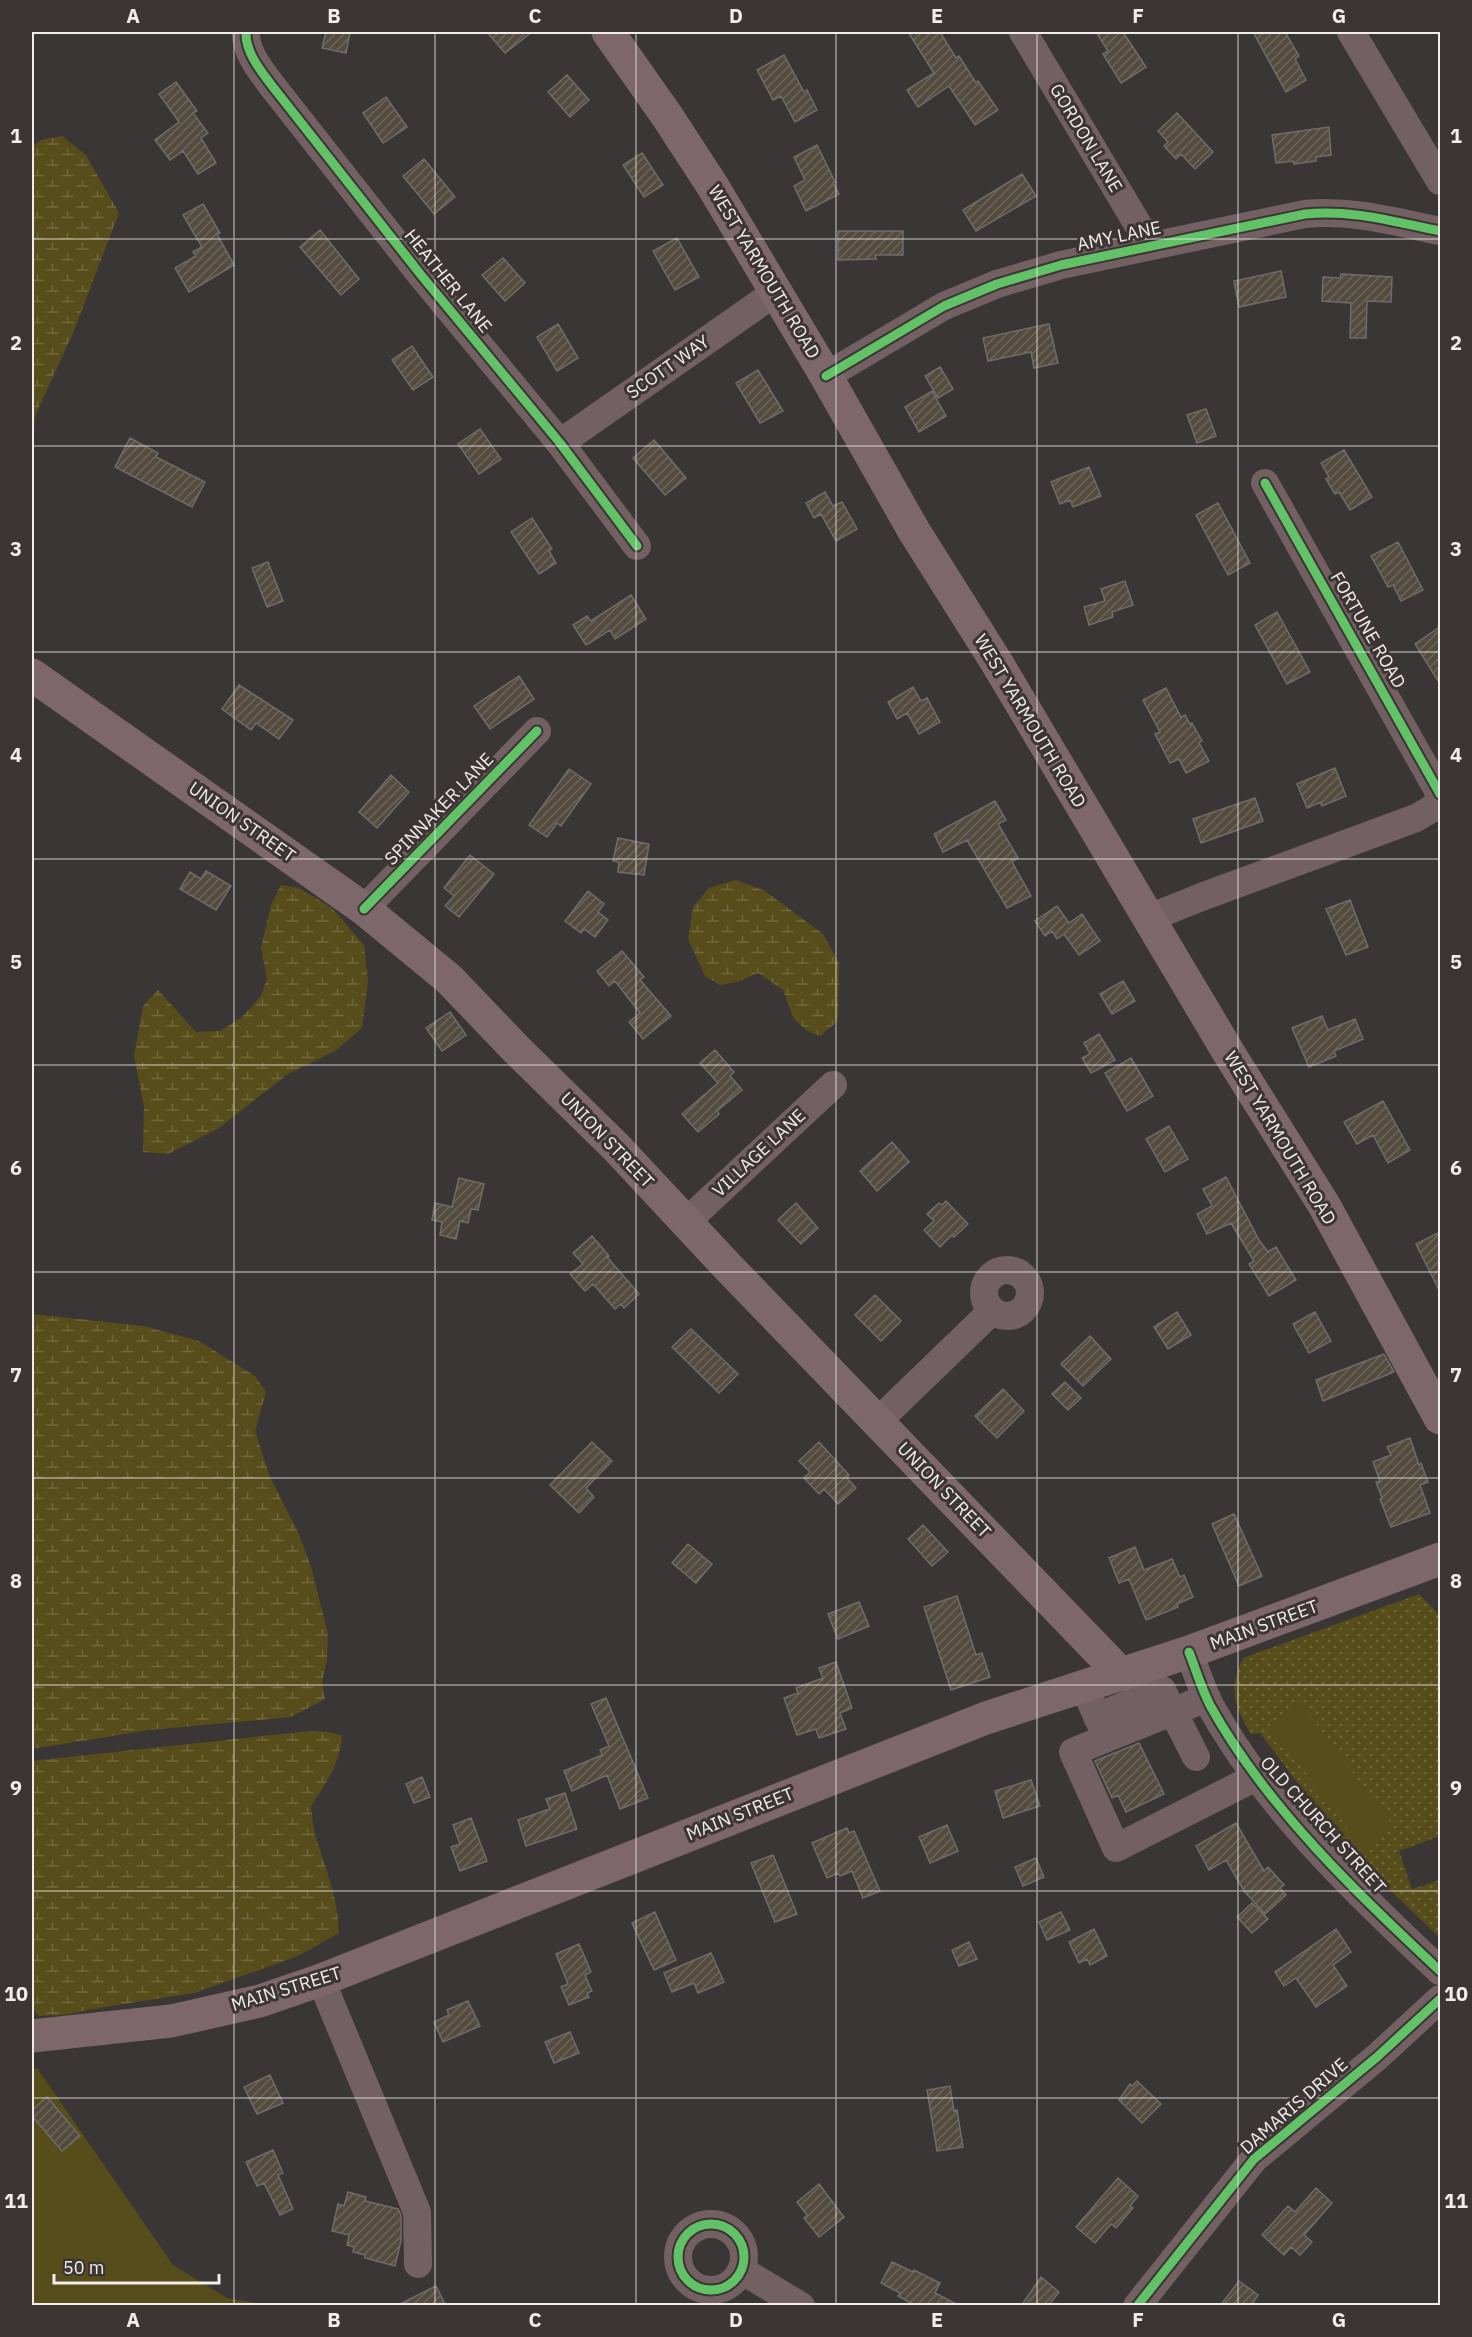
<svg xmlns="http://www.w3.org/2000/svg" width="1472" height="2337" viewBox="0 0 1472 2337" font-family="'IBM Plex Sans',sans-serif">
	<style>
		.grass { fill: url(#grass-dots) }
		.wetland { fill: url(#wetland-marsh) }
		.park { fill: #574d1b }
		.building { fill: url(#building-hatch); stroke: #6f6c6b; stroke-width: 1.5 }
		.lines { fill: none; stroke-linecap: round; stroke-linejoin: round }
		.minor { stroke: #736063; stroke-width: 28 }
		.major { stroke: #7d676b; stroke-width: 33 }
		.cycleway-casing { stroke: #3c3533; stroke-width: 13 }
		.cycleway { stroke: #61c268; stroke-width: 9 }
		.grid { fill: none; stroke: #f1edeb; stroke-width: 1.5; stroke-opacity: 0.55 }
		.labels { text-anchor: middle; stroke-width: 6; stroke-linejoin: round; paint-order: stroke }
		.street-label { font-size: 18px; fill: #f1edeb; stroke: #3c3533 }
		.neatline { fill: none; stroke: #f1edeb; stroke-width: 2 }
		.grid-label { font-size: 20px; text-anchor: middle; font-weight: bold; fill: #f1edeb }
	</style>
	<defs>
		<pattern id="grass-dots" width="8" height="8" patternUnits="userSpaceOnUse" patternTransform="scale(1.5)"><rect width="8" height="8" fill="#574d1b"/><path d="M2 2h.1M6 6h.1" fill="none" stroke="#70673c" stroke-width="1.8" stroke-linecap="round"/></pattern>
		<pattern id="wetland-marsh" width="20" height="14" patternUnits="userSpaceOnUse" patternTransform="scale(1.5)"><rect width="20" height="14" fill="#574d1b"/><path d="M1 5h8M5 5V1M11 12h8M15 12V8" fill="none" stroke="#70673c"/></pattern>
		<pattern id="building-hatch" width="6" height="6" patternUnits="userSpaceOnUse" patternTransform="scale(1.5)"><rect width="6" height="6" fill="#544b3f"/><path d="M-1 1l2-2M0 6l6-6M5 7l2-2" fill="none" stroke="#6d655b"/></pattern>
	</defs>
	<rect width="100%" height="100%" fill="#3a3635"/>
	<path class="grass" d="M1419 1594 1440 1615V1836L1399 1851 1412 1889 1440 1880V1938L1357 1858 1327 1822 1260 1733 1251 1734C1234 1706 1228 1689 1243 1658Z"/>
	<path class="wetland" d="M62 136 86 155 119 213 73 333 36 414 32 437V146L41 140Z
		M736 880 765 891 823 934 839 963 838 1021 820 1036 806 1030 794 1019 783 990 758 973 737 982 720 985 705 976 688 939 693 907 709 888Z
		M281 885 299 888 332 908 364 945 368 981 362 1028 335 1051 288 1074 219 1128 168 1154 143 1152 144 1107 134 1056 143 1006 158 990 196 1032 220 1031 242 1017 261 996 267 978 261 948 271 905Z
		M32 1314 143 1326 199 1341 255 1376 266 1392 255 1431 270 1477 298 1532 311 1567 328 1634 327 1660 322 1682 325 1699 291 1717 149 1730 32 1749Z
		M310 1731 330 1732 342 1736C340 1763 326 1783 311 1806 312 1816 313 1828 316 1838 326 1870 338 1898 339 1933L298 1956 194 1993 105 2007 63 2015 38 2016 32 2008V1761Z"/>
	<path class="park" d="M1299 1702 1393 1826 1363 1849 1269 1725Z
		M37 2068 173 2265 227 2298 269 2305H32V2070Z"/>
	<path class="building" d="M326 32H350L346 53 322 48Z
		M487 32H532L505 53Z
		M908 32H940L956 58 959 56 976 83 978 81 998 110 975 125 949 86 918 107 907 90 934 73Z
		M1096 32H1123L1146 67 1121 83 1103 54 1108 51Z
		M1253 32H1285L1299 56 1295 59 1306 80 1286 92Z
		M784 55 804 92 807 90 817 110 795 122 781 96 773 100 757 70Z
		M567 75 589 100 570 117 548 92Z
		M176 82 197 111 193 113 208 133 201 138 216 163 198 174 183 151 170 160 155 140 179 122 159 94Z
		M386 97 407 127 383 143 363 113Z
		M1177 113 1213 152 1195 169 1181 154 1176 159 1164 146 1168 142 1158 131Z
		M1329 127 1331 155 1316 157V161L1294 164 1293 161 1276 163 1272 135Z
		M817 145 835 182 833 183 839 194 806 211 794 186 805 180 794 157Z
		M642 153 663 185 644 197 623 165Z
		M424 159 455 197 434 214 403 176Z
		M1022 174 1036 196 976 231 963 210Z
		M203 204 220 233 217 234 234 265 189 292 175 268 196 256 193 252 202 247 183 215Z
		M320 230 359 279 341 295 300 247Z
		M838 231H903V255H875L876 259 838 260Z
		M677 238 699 277 675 290 653 251Z
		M503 258 525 283 505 301 482 275Z
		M1281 271 1286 297 1239 307 1234 281Z
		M1341 274 1392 277 1391 302 1367 301 1366 338H1350L1351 303 1322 301 1323 277 1340 278Z
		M558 324 578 358 557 371 537 337Z
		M1049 324 1058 363 1034 368 1031 352 988 361 983 338Z
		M412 346 433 377 413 390 392 360Z
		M940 367 953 389 938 398 925 376Z
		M758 370 783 411 760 423 736 383Z
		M932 391 946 416 919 432 905 407Z
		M1206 409 1216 436 1197 443 1187 415Z
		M480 429 501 459 479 474 458 444Z
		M130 438 158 453 156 457 205 482 192 507 115 467Z
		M654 440 686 478 665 495 633 458Z
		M1344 450 1372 497 1350 510 1339 492 1335 494 1326 479 1329 477 1321 463Z
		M1089 467 1101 496 1073 507 1070 500 1060 504 1051 482Z
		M825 492 833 506 842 502 857 529 836 541 821 514 814 518 806 503Z
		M1218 503 1250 563 1228 575 1196 515Z
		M532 518 552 549 549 551 556 563 539 574 511 532Z
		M1398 542 1423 590 1401 601 1393 585 1388 587 1371 556Z
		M268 562 283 601 267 607 252 568Z
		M1125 581 1133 605 1112 612 1113 617 1089 625 1084 607 1105 601 1101 589Z
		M631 595 646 619 615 639 610 630 586 645 573 625 587 616 591 621Z
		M1277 612 1310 672 1287 684 1255 625Z
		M1440 627V684L1415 644Z
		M519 676 534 699 490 729 474 706Z
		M239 685 293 720 279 739 256 723 251 730 222 709Z
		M913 687 921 701 927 698 940 722 919 734 907 713 897 719 888 702Z
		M1166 688 1181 717 1185 715 1190 724 1192 723 1202 741 1199 743 1209 761 1186 773 1179 759 1170 763 1155 734 1160 732 1143 700Z
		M1335 768 1346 796 1322 806 1321 802 1307 808 1297 784Z
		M569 769 591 784 561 826 557 823 547 837 529 825Z
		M391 775 409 792 377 828 359 812Z
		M1255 798 1263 821 1201 843 1193 819Z
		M995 801 1006 820 998 824 1018 858 1012 862 1031 896 1007 908 967 840 943 852 934 834Z
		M618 838 649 844 644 875 618 872 619 862 613 861Z
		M470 855 494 874 459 917 445 906 454 896 444 888Z
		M206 871 231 886 216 910 180 889 190 872 201 879Z
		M588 891 604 904 598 912 608 920 595 937 584 929 581 933 565 921Z
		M1350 900 1368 947 1346 955 1326 909Z
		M1057 906 1069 923 1082 914 1100 941 1079 955 1064 934 1057 939 1052 931 1045 936 1035 921Z
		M622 951 644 977 640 980 671 1016 643 1039 629 1022 640 1013 615 981 609 986 597 971Z
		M1123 981 1135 1001 1112 1014 1100 994Z
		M450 1012 466 1035 442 1051 426 1028Z
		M1322 1016 1328 1030 1355 1019 1363 1039 1334 1051 1336 1056 1309 1067 1292 1028Z
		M1099 1034 1115 1060 1091 1073 1082 1058 1090 1054 1084 1043Z
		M715 1050 734 1072 730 1076 742 1090 717 1111 719 1114 698 1132 682 1114 718 1083 700 1063Z
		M1131 1058 1153 1096 1127 1111 1105 1073Z
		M1383 1101 1410 1150 1388 1163 1373 1135 1357 1144 1344 1122Z
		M1169 1126 1188 1159 1165 1172 1146 1139Z
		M892 1142 909 1162 877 1191 860 1171Z
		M1226 1177 1259 1240 1268 1252 1276 1247 1296 1280 1269 1296 1249 1264 1254 1261 1231 1223 1207 1234 1197 1214 1212 1206 1203 1189Z
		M459 1178 484 1184 478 1210 471 1209 468 1223 460 1221 456 1239 440 1235 442 1222 432 1220 435 1203 452 1207Z
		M946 1201 968 1224 954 1237 952 1235 940 1247 924 1230 934 1221 927 1214 939 1203 942 1205Z
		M796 1203 818 1228 801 1244 778 1220Z
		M1440 1232V1292L1416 1244Z
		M592 1236 609 1256 607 1257 639 1294 624 1308 621 1304 615 1309 593 1284 585 1291 570 1274 583 1264 573 1253Z
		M875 1295 901 1321 881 1341 855 1315Z
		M1177 1312 1191 1335 1168 1349 1154 1327Z
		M1315 1312 1331 1341 1309 1353 1293 1324Z
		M691 1329 738 1374 719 1393 672 1347Z
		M1090 1336 1111 1359 1083 1386 1061 1364Z
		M1384 1354 1394 1372 1323 1401 1316 1380Z
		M1065 1382 1081 1398 1068 1410 1052 1394Z
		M1003 1389 1024 1411 997 1438 975 1416Z
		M1410 1438 1419 1465 1421 1463 1428 1482 1420 1485 1430 1513 1391 1527 1380 1499 1382 1498 1376 1482 1380 1481 1373 1462 1391 1455 1387 1447Z
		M592 1442 612 1461 586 1488 594 1497 579 1513 550 1485Z
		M819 1442 849 1475 847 1478 856 1488 838 1504 824 1489 819 1494 804 1478 810 1472 799 1461Z
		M1234 1514 1262 1576 1239 1586 1212 1524Z
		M923 1525 948 1552 932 1566 908 1539Z
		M688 1544 712 1564 696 1583 672 1563Z
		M1135 1547 1144 1570 1172 1559 1180 1577 1184 1575 1193 1597 1177 1604 1178 1607 1146 1620 1129 1579 1119 1583 1109 1558Z
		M957 1596 976 1655 982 1653 990 1677 951 1690 924 1607Z
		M859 1602 869 1626 838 1639 828 1614Z
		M836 1662 852 1708 840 1713 846 1729 819 1738 816 1729 797 1735 784 1698 798 1693 796 1688 823 1678 819 1668Z
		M606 1698 648 1798 620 1809 607 1775 572 1791 564 1771 602 1755 600 1750 609 1746 591 1704Z
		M1139 1743 1164 1794 1126 1812 1118 1795 1112 1798 1095 1761Z
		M422 1777 430 1797 414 1803 406 1784Z
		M1031 1780 1040 1806 1003 1818 995 1791Z
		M565 1793 577 1829 526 1846 518 1820 550 1809 546 1799Z
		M471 1818 487 1861 460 1871 451 1847 460 1844 453 1825Z
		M1236 1823 1264 1871 1268 1867 1284 1885 1280 1888 1286 1895 1265 1914 1244 1891 1226 1860 1209 1870 1196 1846Z
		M947 1825 958 1851 930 1863 919 1837Z
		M847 1828 849 1833 854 1831 880 1891 863 1898 852 1871 840 1876 838 1873 827 1878 812 1843Z
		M773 1855 797 1914 775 1922 751 1863Z
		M1036 1858 1044 1877 1023 1886 1015 1867Z
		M1252 1903 1268 1919 1252 1933 1237 1917Z
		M655 1912 676 1960 654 1970 632 1923Z
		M1061 1912 1070 1930 1047 1940 1039 1922Z
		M1094 1929 1107 1956 1090 1965 1087 1959 1079 1963 1069 1942Z
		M1336 1929 1351 1952 1333 1965 1347 1986 1316 2007 1296 1978 1284 1986 1275 1972Z
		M969 1942 977 1959 959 1966 952 1950Z
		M579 1944 591 1972 585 1975 592 1991 587 1993 589 1997 569 2005 561 1987 568 1984 556 1954Z
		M711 1953 724 1982 698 1993 694 1983 672 1992 664 1973Z
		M468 2001 480 2026 443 2042 434 2022 449 2015 447 2010Z
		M570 2032 579 2053 554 2063 545 2042Z
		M270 2075 283 2103 257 2114 244 2087Z
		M1137 2081 1161 2104 1142 2123 1119 2100 1130 2084 1132 2086Z
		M950 2086 954 2111 957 2110 963 2147 937 2151 927 2090Z
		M47 2097 80 2136 62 2151 32 2116V2110Z
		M273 2150 283 2173 278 2175 293 2209 280 2215 264 2183 257 2186 246 2162Z
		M1118 2178 1138 2196 1130 2206 1133 2208 1116 2228 1111 2224 1095 2243 1076 2227Z
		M819 2184 844 2217 819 2237 804 2218 807 2215 797 2202Z
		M1316 2188 1332 2203 1304 2235 1312 2242 1300 2255 1291 2247 1284 2255 1262 2235 1288 2206 1295 2212Z
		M348 2192 366 2197 365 2201 398 2209 401 2215V2241L395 2266 365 2258V2255L353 2252 354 2247 347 2245 349 2235 332 2231 338 2204 344 2206Z
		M892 2262 913 2272 914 2270 940 2283 935 2293 960 2306H916L898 2296 900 2293 881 2283Z
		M1041 2277 1059 2292 1048 2306H1021Z
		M1239 2281 1258 2295 1251 2306H1220Z
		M436 2286 446 2306H396Z"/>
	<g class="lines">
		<path class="minor" d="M246 32C245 52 261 71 273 87L421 275 560 443 637 546
			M1023 32 1150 245
			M1351 32 1440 181
			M826 376 944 306 997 284 1061 265 1305 214C1351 209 1395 222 1440 231
			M560 443 776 292
			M1265 483 1440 794
			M364 909 537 731
			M1149 918 1204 896 1416 818 1433 808 1440 799
			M686 1222 833 1085
			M984 1293a23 23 0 1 1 46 0a23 23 0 1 1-46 0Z
			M877 1422 992 1311
			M1189 1652C1196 1670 1202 1690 1211 1707 1268 1809 1356 1892 1440 1971
			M1084 1687 1107 1738 1207 1698
			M1097 1717 1162 1690 1196 1757
			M1107 1738 1073 1752 1116 1848 1256 1777
			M321 1980 417 2212 418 2264
			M678 2257a33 33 0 1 1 66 0a33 33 0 1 1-66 0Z
			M741 2270 801 2306
			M1137 2306 1254 2159 1377 2057 1440 1999"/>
		<path class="major" d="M608 32 667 116 712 185 826 376 914 531 997 663 1230 1055 1324 1205 1440 1418
			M32 675 364 909 449 979 517 1050 616 1147 727 1266 1122 1675
			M32 2036 171 2021 260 2001 321 1980 986 1718 1189 1652 1440 1559"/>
		<defs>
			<path id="cycleway" d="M246 32C245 52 261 71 273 87L421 275 560 443 637 546
				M826 376 944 306 997 284 1061 265 1305 214C1351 209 1395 222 1440 231
				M1265 483 1440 794
				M364 909 537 731
				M1189 1652C1196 1670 1202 1690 1211 1707 1268 1809 1356 1892 1440 1971
				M678 2257a33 33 0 1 1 66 0a33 33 0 1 1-66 0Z
				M1137 2306 1254 2159 1377 2057 1440 1999"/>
		</defs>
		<use href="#cycleway" class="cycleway-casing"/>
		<use href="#cycleway" class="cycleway"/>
	</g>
	<path class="grid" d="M234 32V2306M435 32V2306M636 32V2306M836 32V2306M1037 32V2306M1238 32V2306M32 239H1440M32 446H1440M32 652H1440M32 859H1440M32 1065H1440M32 1272H1440M32 1478H1440M32 1685H1440M32 1891H1440M32 2098H1440"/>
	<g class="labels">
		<g class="street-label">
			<text transform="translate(1086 138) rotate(59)" y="6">GORDON LANE</text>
			<text transform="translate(1119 236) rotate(-12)" y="6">AMY LANE</text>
			<text transform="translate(764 272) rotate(59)" y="6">WEST YARMOUTH ROAD</text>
			<text transform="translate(448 281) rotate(51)" y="6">HEATHER LANE</text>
			<text transform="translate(668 367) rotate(-35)" y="6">SCOTT WAY</text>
			<text transform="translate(1368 630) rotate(60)" y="6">FORTUNE ROAD</text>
			<text transform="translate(1030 721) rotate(59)" y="6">WEST YARMOUTH ROAD</text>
			<text transform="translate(439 809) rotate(-46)" y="6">SPINNAKER LANE</text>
			<text transform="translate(242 822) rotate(35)" y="6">UNION STREET</text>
			<text transform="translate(1280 1138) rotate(59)" y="6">WEST YARMOUTH ROAD</text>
			<text transform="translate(607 1140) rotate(46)" y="6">UNION STREET</text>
			<text transform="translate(759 1153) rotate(-43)" y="6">VILLAGE LANE</text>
			<text transform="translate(944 1490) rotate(46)" y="6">UNION STREET</text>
			<text transform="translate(1264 1625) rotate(-20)" y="6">MAIN STREET</text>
			<text transform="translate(740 1814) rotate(-22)" y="6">MAIN STREET</text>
			<text transform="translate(1323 1825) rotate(48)" y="6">OLD CHURCH STREET</text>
			<text transform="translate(286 1989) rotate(-17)" y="6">MAIN STREET</text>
			<text transform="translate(1294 2106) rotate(-41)" y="6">DAMARIS DRIVE</text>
		</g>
	</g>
	<rect width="1472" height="2337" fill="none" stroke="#3c3533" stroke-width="66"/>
	<path d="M54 2274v9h165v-9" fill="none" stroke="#f1edeb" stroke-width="3"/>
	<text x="63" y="2274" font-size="18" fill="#f1edeb" stroke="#3c3533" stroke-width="4.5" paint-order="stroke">50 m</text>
	<rect x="33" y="33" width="1406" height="2271" class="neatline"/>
	<g class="grid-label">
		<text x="133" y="23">A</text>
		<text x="334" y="23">B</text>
		<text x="535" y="23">C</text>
		<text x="736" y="23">D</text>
		<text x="937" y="23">E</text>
		<text x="1138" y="23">F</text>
		<text x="1339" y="23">G</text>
		<text x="16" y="143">1</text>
		<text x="1456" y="143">1</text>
		<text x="16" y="350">2</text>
		<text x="1456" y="350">2</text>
		<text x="16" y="556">3</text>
		<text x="1456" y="556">3</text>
		<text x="16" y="762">4</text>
		<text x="1456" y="762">4</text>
		<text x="16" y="969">5</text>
		<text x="1456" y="969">5</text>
		<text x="16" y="1175">6</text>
		<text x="1456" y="1175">6</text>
		<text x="16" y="1382">7</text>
		<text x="1456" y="1382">7</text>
		<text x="16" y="1588">8</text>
		<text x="1456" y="1588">8</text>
		<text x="16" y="1795">9</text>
		<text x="1456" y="1795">9</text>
		<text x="16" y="2001">10</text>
		<text x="1456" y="2001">10</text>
		<text x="16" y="2208">11</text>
		<text x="1456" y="2208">11</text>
		<text x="133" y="2327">A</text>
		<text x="334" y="2327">B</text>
		<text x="535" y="2327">C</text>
		<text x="736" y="2327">D</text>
		<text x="937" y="2327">E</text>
		<text x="1138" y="2327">F</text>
		<text x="1339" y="2327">G</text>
	</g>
</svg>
